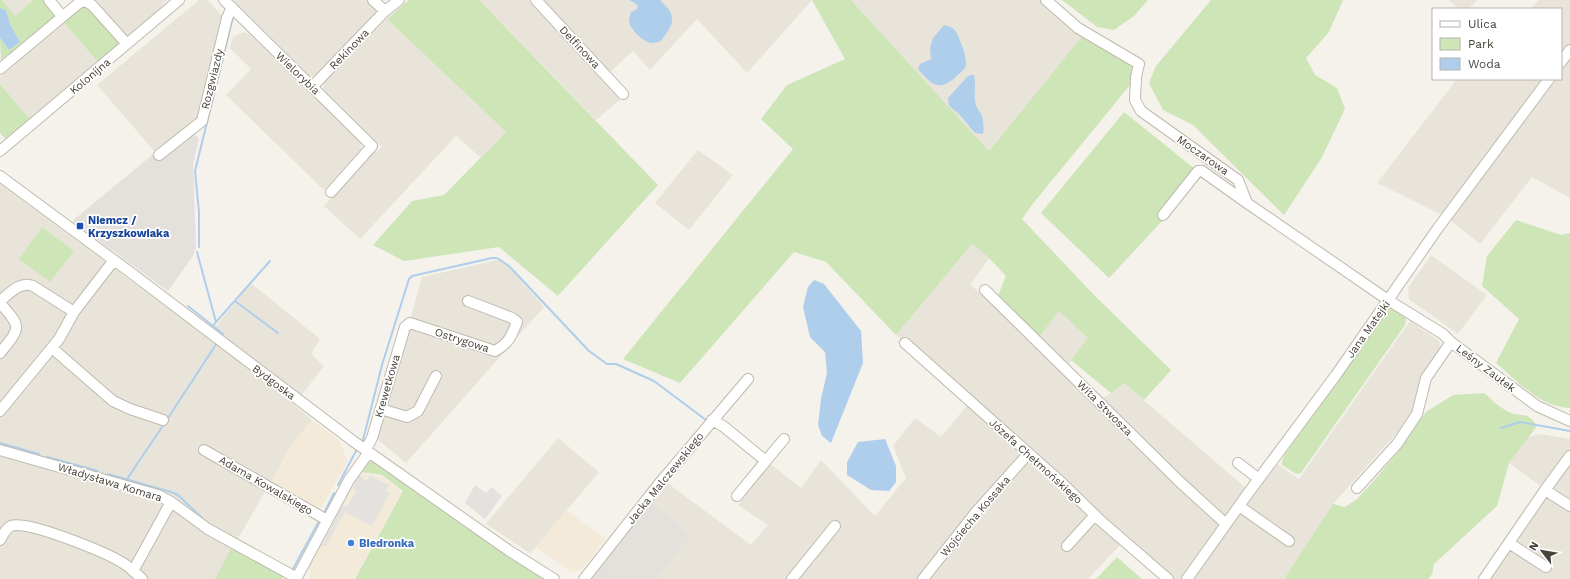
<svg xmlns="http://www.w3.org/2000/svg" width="1570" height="579" viewBox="0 0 1570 579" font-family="'Work Sans',sans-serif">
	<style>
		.residential { fill: #e8e4da }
		.commercial { fill: #f4ead9 }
		.industrial { fill: #e4e1dc }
		.green { fill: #cee5b8 }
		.parking { fill: #e3e2df }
		.water { fill: #aeceeb }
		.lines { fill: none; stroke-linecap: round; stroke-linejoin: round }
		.stream { stroke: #aeceeb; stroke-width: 2 }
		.minor-casing { stroke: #bfbaae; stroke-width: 12 }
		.minor { stroke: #fff; stroke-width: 10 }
		.transit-dot { fill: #1a4fb4; stroke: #fff; stroke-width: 1.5 }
		.shop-dot { fill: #3f7fe0; stroke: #fff; stroke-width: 1.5 }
		.labels { text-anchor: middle; stroke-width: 3.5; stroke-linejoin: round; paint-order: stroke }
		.street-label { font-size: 11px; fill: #48433a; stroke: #fff }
		.transit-label { font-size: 11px; font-weight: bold; fill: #164399; stroke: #fff; text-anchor: start }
		.shop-label { font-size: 11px; font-weight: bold; fill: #366cbe; stroke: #fff; text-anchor: start }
	</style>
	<rect width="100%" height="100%" fill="#f4f2eb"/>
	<path class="residential" d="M2 0H33L15 16Z
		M96 0H167L162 4 164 7 128 37Z
		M199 0H208L224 18 198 117 155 152 97 85Z
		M234 0H366L378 12 316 76H308L238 8V3Z
		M479 0H530L622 98 596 120Z
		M543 0H812L747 73 697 19 650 70 633 51 610 72Z
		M851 0H1040L1068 26 1083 35 989 151Z
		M1449 0H1477L1468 9H1459Z
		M1538 0H1570V198L1532 177 1480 244 1446 217 1377 183 1457 79H1561V9H1531Z
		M387 19 506 132 481 158 456 136 360 239 324 206 374 152 378 151 382 147 324 91 323 83Z
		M64 23 98 62 30 119 0 84V77Z
		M243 32 249 34 361 142V149L324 190 226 95 251 69 230 48 233 37Z
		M698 150 733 175 689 230 655 203Z
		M0 184 207 337 251 283 320 339 311 354 324 366 294 405 312 420 293 443 215 579H0Z
		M972 244 989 258 970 285 1015 319 1028 334 1040 336 1059 311 1089 338 1068 365 1101 400 1124 383 1248 490 1273 461 1299 479 1410 321 1439 341 1441 349 1423 373 1411 417 1333 504 1284 579H1168L1124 541 1088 579H656L692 535 651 501 666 482 751 545 768 525 738 505 769 463 801 488 821 460 875 516 906 478 893 446 915 418 941 437 970 402 896 335Z
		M1431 255 1487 295 1458 334 1409 299 1408 288Z
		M502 259 544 307 406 463 377 439 422 277Z
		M1541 434 1570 439V448L1542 487 1509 463 1528 437Z
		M558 438 599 472 536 547 530 553 486 524Z
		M1570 464V579H1484Z"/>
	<path class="commercial" d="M312 420 338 439 348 461 319 512 269 485 293 443Z
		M360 473 382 476 402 492 354 579H311L309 578 310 565Z
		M566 510 606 539 581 570 571 572 536 547Z"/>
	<path class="industrial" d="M185 128 199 138 193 164 196 247 193 256 168 291 72 221Z
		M651 501 692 535 656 579H588Z"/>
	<path class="green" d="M0 0H2L15 16 33 0H44L54 13V17L1 62 0 38 9 50 20 42 10 24 6 10 0 8Z
		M409 0H479L658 185 558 296 499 247 404 261 373 245 412 201 444 195 506 132 387 19Z
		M812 0H851L989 151 1083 35 1133 67 1130 85 1035 201 1022 219 1095 296 1171 370 1144 400 1124 383 1111 393 1071 360 1088 338 1059 311 1040 336 997 298 1006 276 989 258 972 244 896 335 826 262 794 252 680 383 623 359 793 149 761 119 787 85 845 59Z
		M1062 0H1148L1134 16 1114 30 1097 27Z
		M1211 0H1343L1329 32 1306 58 1315 75 1337 88 1345 109 1321 159 1284 215 1193 125 1163 110 1149 83 1156 66Z
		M81 6H86L120 42 98 62 64 23V20Z
		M0 84 30 119 6 140 0 133Z
		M1124 112 1195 169 1165 218 1109 278 1041 213Z
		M1516 220 1561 235 1570 233V408C1541 408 1517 381 1496 363L1519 319 1482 286 1487 256Z
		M42 227 74 251 50 282 19 259Z
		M1393 308 1401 312 1406 319 1405 325 1301 473 1296 474 1282 465V461L1285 454 1388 310Z
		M1484 393C1491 399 1499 407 1507 411 1520 419 1527 409 1537 426L1509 463 1497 506 1434 564 1432 574 1429 579H1284L1333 504 1345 507 1357 499 1372 483 1398 452 1426 412 1453 395Z
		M373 461 548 579H355L403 491 382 475 361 472 369 462Z
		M232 547 284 576 282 579H215Z
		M1117 557 1142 579H1096Z"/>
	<path class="parking" d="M370 475 389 485 385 491 390 493 372 526 345 512 326 546 321 547 342 506H348L356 491 353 488 359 476 367 481Z
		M475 485 486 493 492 487 502 496 485 519 465 503Z"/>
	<path class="water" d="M629 0H660C678 17 674 23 661 41 658 42 654 43 651 43 643 42 630 29 629 21 629 18 630 15 631 12L636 10 638 6 635 3Z
		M0 8 6 10 10 24 20 42 9 50 0 38Z
		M944 25C947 26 952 27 955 30 959 37 969 60 965 68 963 71 958 74 956 77 938 92 932 85 918 69L920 64 931 59 930 48 933 38Z
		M971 75H974C976 84 974 92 975 101 976 106 977 108 980 112 984 119 984 127 983 134L975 133 959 114 949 106 948 98 968 76Z
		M814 280 824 284 861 331 863 363 831 443 822 436 818 425 821 399 827 373 825 352 810 337 803 307 808 287Z
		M885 439 896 466V482L889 491 871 490 847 475V462L858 442Z"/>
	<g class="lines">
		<path class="stream" d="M199 247V212L195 171 233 17
			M197 252 216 322 213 326 223 334
			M235 301 278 333
			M188 306 213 326
			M216 322 270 261
			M166 421 217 343
			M1501 428 1520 422 1570 431
			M363 440 382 365 409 279 412 276 492 258H497L509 266 589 351 607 364H616L654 381 706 420
			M0 443 39 454
			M47 457 98 471
			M108 474 171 492 178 495 202 518
			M127 479 164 424
			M338 485 357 449
			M324 513 334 493
			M293 569 318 523"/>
		<defs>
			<path id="minor" d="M49 0 62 16
				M224 0 372 146 331 192
				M373 0 385 11 399 0
				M536 0 623 94
				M1046 0 1078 28 1139 64 1136 77 1135 100 1141 111 1238 180 1247 203 1388 300 1443 334 1451 342
				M1561 62 1570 50
				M0 69 79 3 85 1 92 5 127 44
				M312 87 385 11
				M0 151 179 0
				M159 155 202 121 227 18 232 7
				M0 176 134 275 353 441 508 550 554 579
				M1163 215 1198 171H1202L1247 203
				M985 290 1181 483 1226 524
				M0 301C10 293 20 281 33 286L74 312
				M0 303C22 328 21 327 0 353
				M905 343 1063 484 1101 521 1168 579
				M52 348 113 401 130 409 163 420
				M381 409 407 417 418 411 436 376
				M0 411 59 339 74 312 114 260
				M712 420 723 426 766 461
				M366 449 372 438 405 327 410 323 495 351C509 343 511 337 517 322L512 318 468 301
				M0 450 158 495 171 502 208 529 297 578
				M204 450 327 520
				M1238 463 1259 479
				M1357 488 1397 444 1417 414 1426 378 1451 342 1537 406 1570 421
				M1545 490 1570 506
				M737 496 784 439
				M1239 506 1289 541
				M0 540C3 535 5 529 11 526 26 519 107 553 123 563 130 567 136 574 142 579
				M1509 543 1546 567
				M1067 546 1095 515
				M133 571 171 502
				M296 579 349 480 369 452
				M584 579 658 485 748 379
				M792 579 835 526
				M923 579 976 512 1028 454
				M1187 579 1249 492 1336 375 1438 228 1549 79
				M1484 579 1545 490 1570 456"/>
		</defs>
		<use href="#minor" class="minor-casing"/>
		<use href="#minor" class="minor"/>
	</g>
	<rect class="transit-dot" x="76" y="222" width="8" height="8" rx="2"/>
	<circle class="shop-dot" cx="351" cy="543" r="4"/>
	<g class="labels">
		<g class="street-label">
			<text transform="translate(580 47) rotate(47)" y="4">Delfinowa</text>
			<text transform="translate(349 49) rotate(-46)" y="4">Rekinowa</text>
			<text transform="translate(298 73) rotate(44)" y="4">Wielorybia</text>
			<text transform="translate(90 76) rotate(-40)" y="4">Kolonijna</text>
			<text transform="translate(212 79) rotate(-76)" y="4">Rozgwiazdy</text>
			<text transform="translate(1203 155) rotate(35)" y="4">Moczarowa</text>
			<text transform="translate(1368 329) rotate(-55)" y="4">Jana Matejki</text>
			<text transform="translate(462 340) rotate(18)" y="4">Ostrygowa</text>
			<text transform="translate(1486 368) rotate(37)" y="4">Leśny Zaułek</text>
			<text transform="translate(274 382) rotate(37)" y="4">Bydgoska</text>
			<text transform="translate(387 386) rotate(-74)" y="4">Krewetkowa</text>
			<text transform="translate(1105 408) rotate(45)" y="4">Wita Stwosza</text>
			<text transform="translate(1036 461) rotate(42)" y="4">Józefa Chełmońskiego</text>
			<text transform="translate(665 478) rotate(-51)" y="4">Jacka Malczewskiego</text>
			<text transform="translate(110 482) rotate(17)" y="4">Władysława Komara</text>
			<text transform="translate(266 485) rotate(30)" y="4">Adama Kowalskiego</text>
			<text transform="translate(975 516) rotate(-50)" y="4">Wojciecha Kossaka</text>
		</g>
		<g class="transit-label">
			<text x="88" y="224">Niemcz /<tspan x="88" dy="13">Krzyszkowiaka</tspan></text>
		</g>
		<g class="shop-label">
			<text x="359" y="547">Biedronka</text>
		</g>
	</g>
	<rect x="1432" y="8" width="130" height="72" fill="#ffffff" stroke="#b6b4b0"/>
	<rect x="1440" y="21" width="20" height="6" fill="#ffffff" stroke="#b6b4b0"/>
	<text x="1468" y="28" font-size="12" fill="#48433a">Ulica</text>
	<rect x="1440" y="38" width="20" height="12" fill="#cee5b8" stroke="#b6b4b0"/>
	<text x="1468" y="48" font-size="12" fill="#48433a">Park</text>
	<rect x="1440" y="58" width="20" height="12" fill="#aeceeb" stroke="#b6b4b0"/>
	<text x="1468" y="68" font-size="12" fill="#48433a">Woda</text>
	<g transform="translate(1542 551) rotate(301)" stroke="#ffffff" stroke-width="3" paint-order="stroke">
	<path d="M0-3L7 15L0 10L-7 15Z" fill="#48433a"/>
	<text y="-6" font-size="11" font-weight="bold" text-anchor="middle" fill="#48433a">N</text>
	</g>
</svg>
